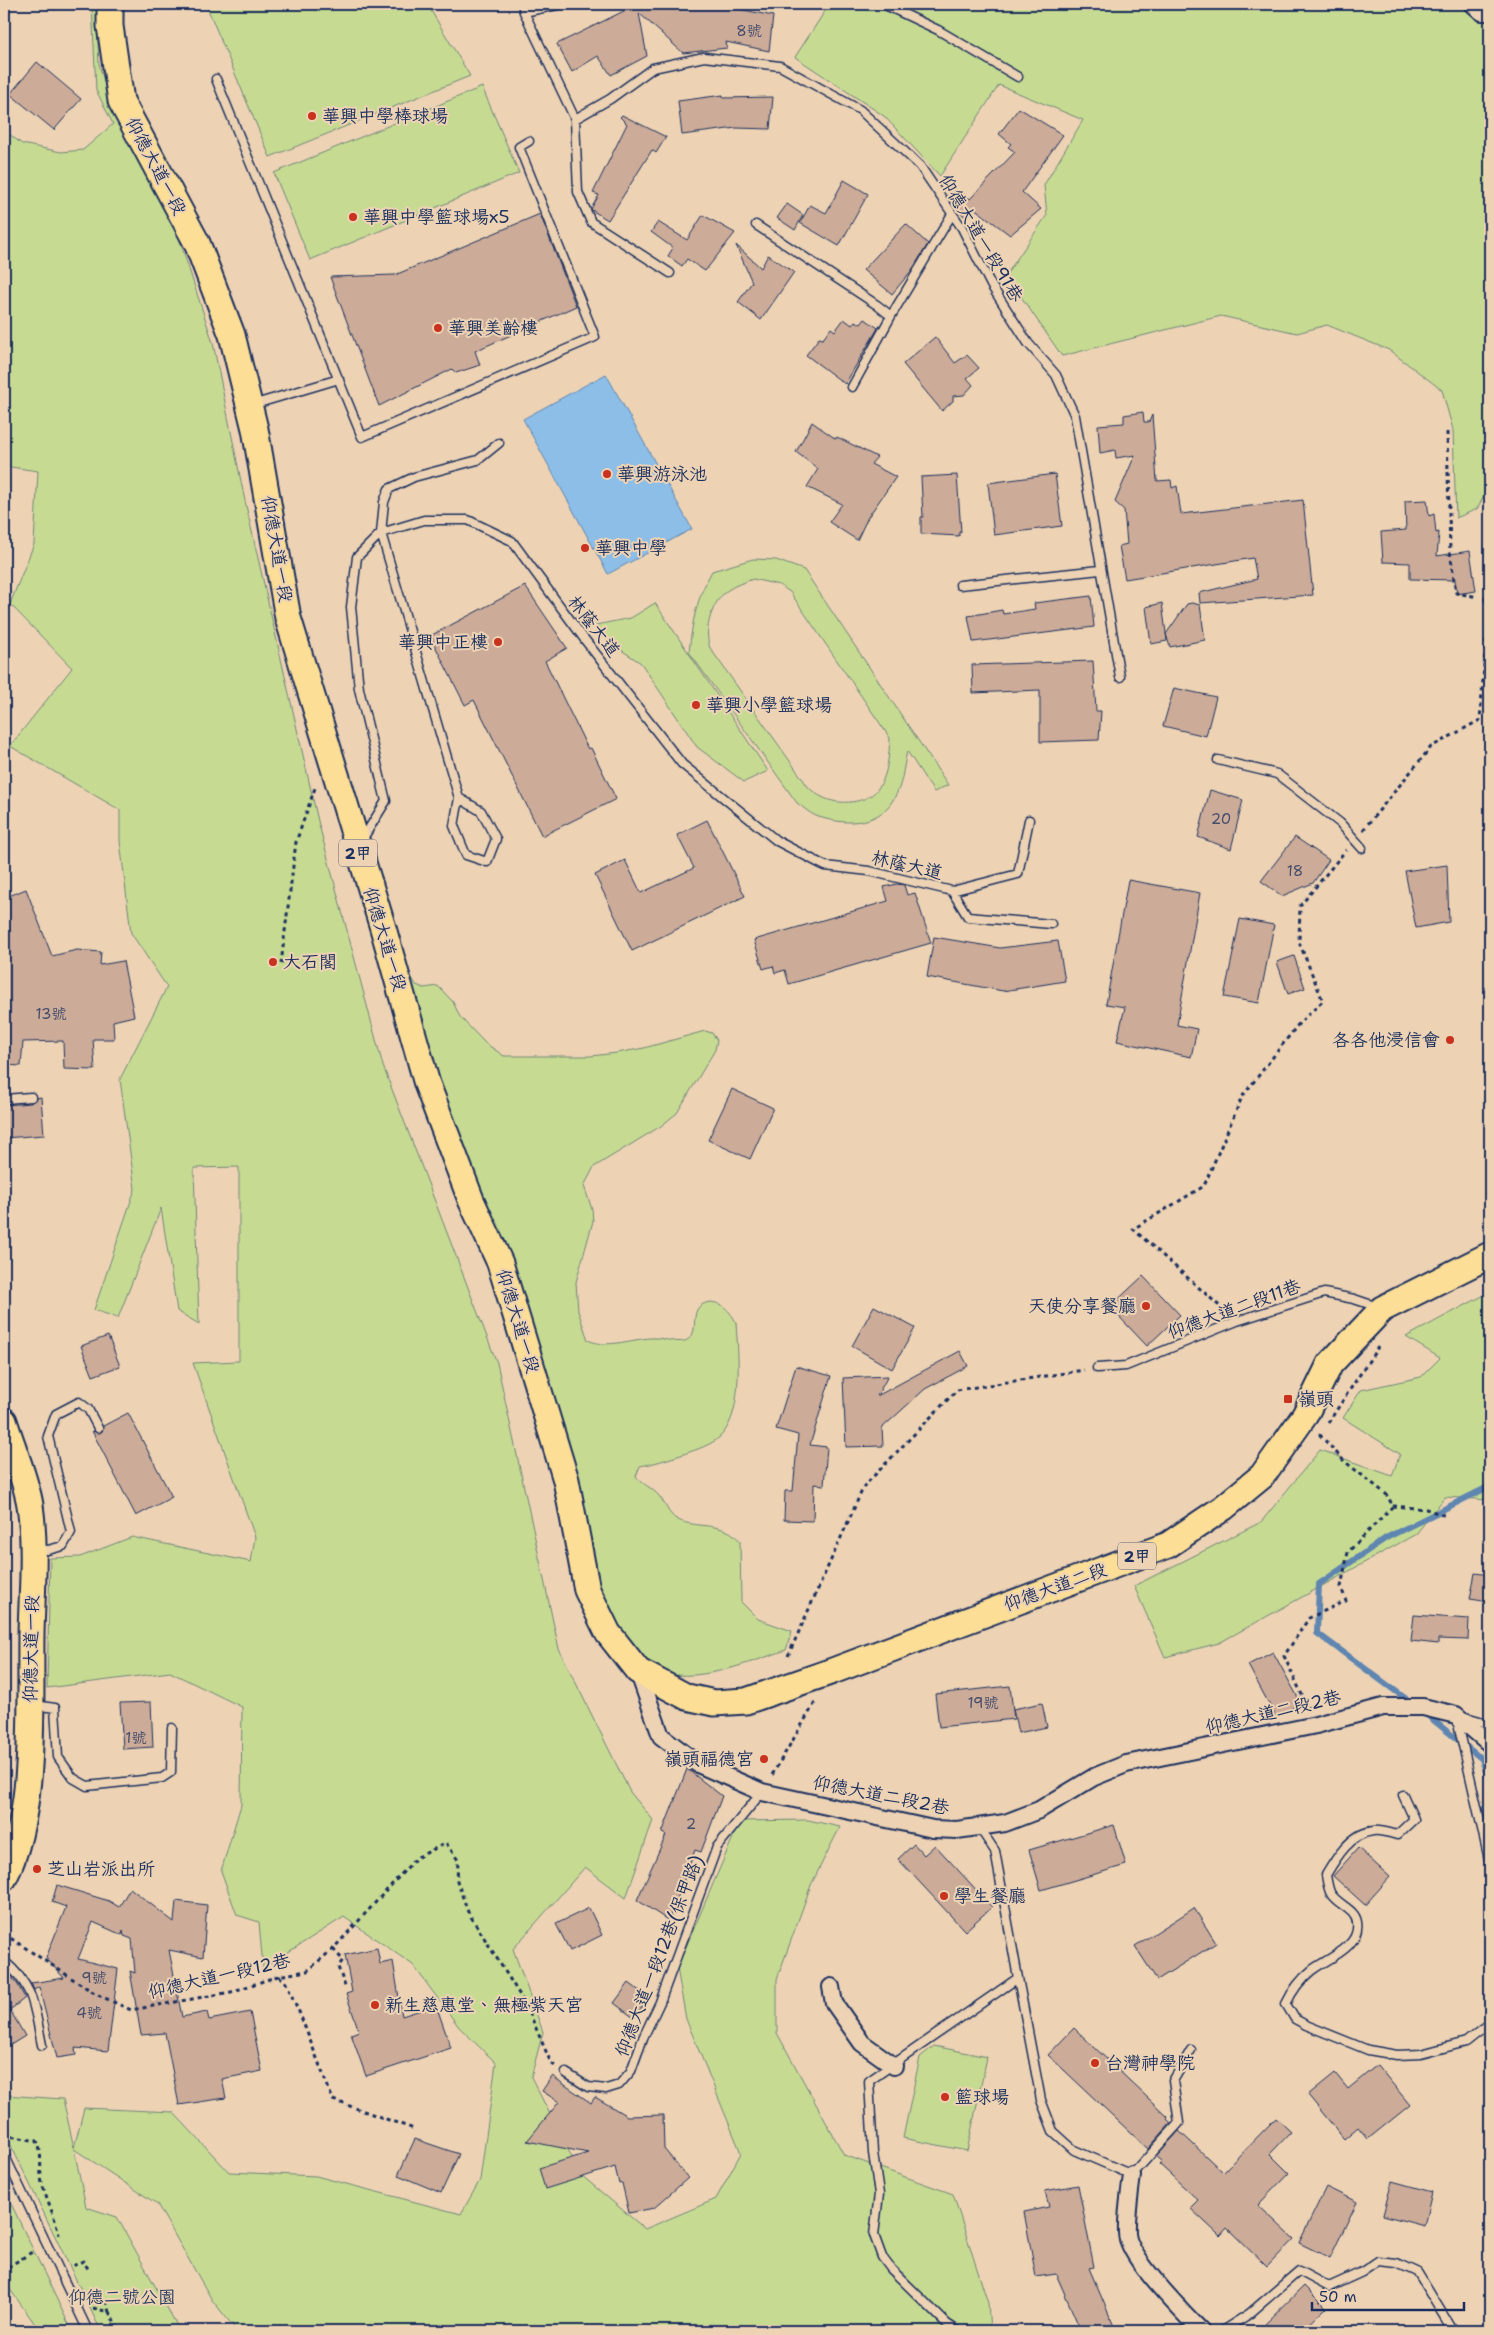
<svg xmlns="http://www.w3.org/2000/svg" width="1494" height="2335" viewBox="0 0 1494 2335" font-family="'Shantell Sans','LXGW WenKai TC',sans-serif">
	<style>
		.green { fill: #c6db91; stroke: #708578; fill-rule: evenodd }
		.water { fill: #8cbee8; stroke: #5f85b1 }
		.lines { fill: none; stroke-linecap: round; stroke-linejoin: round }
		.stream { stroke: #5f85b1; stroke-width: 6 }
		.building { fill: #ccab98; stroke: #1b2f5e }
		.lane-casing { stroke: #1b2f5e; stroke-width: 11 }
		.street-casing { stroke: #1b2f5e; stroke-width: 20 }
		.primary-casing { stroke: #1b2f5e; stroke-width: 29 }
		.path { stroke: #1b2f5e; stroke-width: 3; stroke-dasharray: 4 4; stroke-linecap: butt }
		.lane { stroke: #edd3b4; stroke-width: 8 }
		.street { stroke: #edd3b4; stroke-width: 16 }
		.primary { stroke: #fcde96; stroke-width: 25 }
		.poi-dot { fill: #c8321e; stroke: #edd3b4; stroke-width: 2 }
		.labels { text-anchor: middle; stroke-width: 4; stroke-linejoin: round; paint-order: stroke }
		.number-label { font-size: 15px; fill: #474e6c }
		.shield { fill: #edd3b4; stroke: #5a6078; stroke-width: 1 }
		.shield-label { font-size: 16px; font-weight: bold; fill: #1b2f5e }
		.poi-label { font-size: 18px; fill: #1b2f5e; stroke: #edd3b4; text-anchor: start }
		.street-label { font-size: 18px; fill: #1b2f5e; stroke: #edd3b4 }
		.park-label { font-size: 18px; fill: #2c4063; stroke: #edd3b4 }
	</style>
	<rect width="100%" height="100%" fill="#edd3b4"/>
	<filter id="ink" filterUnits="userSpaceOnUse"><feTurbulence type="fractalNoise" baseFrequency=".02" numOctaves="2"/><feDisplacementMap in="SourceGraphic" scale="10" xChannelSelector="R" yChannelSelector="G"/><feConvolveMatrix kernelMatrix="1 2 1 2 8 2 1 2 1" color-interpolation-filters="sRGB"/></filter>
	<g filter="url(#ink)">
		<path class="green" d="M92 4H96L99 64 113 112 167 201 213 343 245 501 318 821 383 1066 497 1363 559 1649 630 1792 653 1820 626 1898 585 1867 513 1949 543 2032 531 2077 581 2175 645 2229 716 2199 741 2153 686 2019 677 1968 740 1821 808 1820 840 1827 811 1885 777 1979V2033L844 2155 953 2194 988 2303 990 2331H237L212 2300 157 2204 74 2149 86 2207 117 2217 180 2331H101L4 2131V2095L63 2099 74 2148 84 2108 173 2112 229 2172 316 2176 461 2214 480 2180 496 2063 459 2027 413 1965 344 1917 263 1968 259 1922 237 1915 221 1871 241 1805 242 1707 170 1672 47 1688 50 1558 80 1557 132 1537 251 1562 255 1537 193 1363 239 1361V1167L194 1168 199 1324 177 1311 161 1208 118 1318 94 1310 135 1189 120 1079 167 987 131 933 120 841V810L10 746 72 668 10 604 34 544 38 471 4 466V130L22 144 61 152 83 150 113 124 96 90Z
			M209 4H427L470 76 270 157 207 7Z
			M833 4H1467L1490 20V484L1477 509 1456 518 1453 430 1442 390 1389 350 1327 325 1297 333 1221 316 1062 356 1006 275 1047 215 1044 185 1083 120 999 85 940 176 884 116 795 57 829 5Z
			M482 87 519 173 310 260 274 173Z
			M753 559 776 560 804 570 948 785 934 792 907 751C903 768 903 785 893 800 877 827 842 825 816 816 809 813 803 807 797 803L689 652C692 622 697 597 712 571ZM753 579 779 585 790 592 890 738C889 753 888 775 879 787 869 804 838 806 822 797 817 795 813 791 809 788L710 648C703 630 712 601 728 590 735 585 745 582 753 579Z
			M655 603 768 771 744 782 697 747 641 663 609 642 596 625 631 618Z
			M405 965 416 985 424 988 438 986 453 1002 460 1017 485 1043 504 1056H591L617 1053 644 1048 705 1031 712 1033 717 1040 715 1050 677 1113 661 1126 594 1167 584 1186 592 1209 593 1221 576 1282 578 1311 588 1340C608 1350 635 1337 656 1338 666 1338 681 1346 690 1338 698 1331 691 1313 700 1306 715 1295 731 1310 736 1323 738 1354 745 1420 716 1440 706 1447 692 1451 681 1455 667 1459 654 1464 640 1466L636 1476C640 1483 653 1488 659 1496 666 1504 668 1515 678 1520 697 1529 725 1521 740 1541L741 1602 758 1619 792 1631 786 1650C748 1663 681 1691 644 1664 631 1655 612 1624 601 1610L435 1093Z
			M1490 1292V1500L1445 1497 1416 1534 1219 1643 1165 1657 1134 1586 1261 1522 1320 1450 1392 1476 1400 1454 1343 1418 1361 1390 1421 1377 1440 1358 1406 1337Z
			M934 2046 987 2057 967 2151 903 2138 920 2057Z
			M4 2189 72 2331H40L4 2281Z"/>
		<path class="water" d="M606 374 692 529 608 574 523 419Z"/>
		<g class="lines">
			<path class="stream" d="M1413 1704 1317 1633 1319 1584 1386 1538 1486 1488H1490
				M1423 1712 1482 1759 1490 1785"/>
		</g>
		<path class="building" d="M628 4H724V6L773 16 769 51 726 42 727 48 683 53 639 13 647 56 611 75 598 56 572 72 557 44 632 7Z
			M37 62 81 99 54 130 10 94Z
			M723 95V98L773 97 770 129 736 128 682 135 678 101Z
			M1019 108 1063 135 1022 192 1041 209 1010 235 974 208 964 216 952 203 962 193 970 199 1015 152 1008 147 1011 144 999 134Z
			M622 115 666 137 656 153 652 150 608 220 593 211 591 209 599 195 593 193 627 124 620 117Z
			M844 180 868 194 839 246 800 223 810 205 826 213Z
			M787 204 803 215 795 230 777 218Z
			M540 214 576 306 475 351 480 365 456 373 452 369 379 406 330 277 395 275Z
			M703 215 735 233 705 271 687 259 682 266 668 256 673 248 651 232 658 222 687 240Z
			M906 224 928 244 912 270 892 294 863 270Z
			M736 245 761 268 768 255 794 272 761 320 738 302 752 282Z
			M844 319 852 325 855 321 861 324 865 319 878 328 845 384 806 355 819 338 823 339 831 328 835 331Z
			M935 337 955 363 967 355 979 368 967 378 973 385 964 395 953 396V401L942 411 903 364Z
			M1143 412 1144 422H1149L1152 415 1157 481 1171 480 1172 488 1177 486 1181 514 1303 500 1313 595 1200 603 1199 593 1257 579 1253 558 1125 579 1119 546 1127 544 1124 510 1115 502 1135 455 1116 458 1115 450 1100 453 1098 425 1124 423V415Z
			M812 422 836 439 837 437 877 457 871 464 896 477 868 517 857 540 829 522 842 504 807 487 818 469 796 452Z
			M1055 474 1062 526 994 535 988 483Z
			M957 475 961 532H959V536L921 534V517H923L921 477Z
			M1427 500 1429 516 1434 514 1436 533 1439 532 1437 556 1470 551 1476 591 1457 594 1455 580 1410 579V563L1383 562 1381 532 1406 530 1405 501Z
			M525 586 567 648 545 661 588 749 591 748 616 799 542 836 474 700 465 705 430 636Z
			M1091 596 1094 627 973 642 968 616 1002 610 1003 614 1035 609 1034 603Z
			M1162 603 1167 641 1151 644 1146 607Z
			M1192 603 1200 605 1205 640 1170 647 1166 634 1187 604Z
			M1093 661 1096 711H1101L1099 740 1040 742V690L973 693 972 665Z
			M1174 688 1216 697 1206 736 1163 726Z
			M1210 790 1243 800 1231 849 1198 837Z
			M707 820 745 896 632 951 595 875 625 860 641 893 694 868 677 835Z
			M1295 837 1329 860 1313 883 1282 896 1261 881Z
			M1447 865 1449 922 1416 928 1405 871Z
			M1128 880 1200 893 1177 1025 1197 1029 1191 1057 1117 1041 1125 1007 1106 1004Z
			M897 884 904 885 907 895 915 893 931 943 789 984 785 970 775 973 773 966 763 969 754 940 888 901 884 887Z
			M26 889 52 956 77 950 101 952 100 965 123 961 134 1016 113 1021 114 1039H93L95 1070 64 1069 63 1041 23 1042 21 1066 4 1065V898Z
			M1240 919 1274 925 1259 1003 1224 997Z
			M934 937 1000 948 1058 941 1065 981 1003 991 927 977Z
			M1294 956 1305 988 1288 994 1277 962Z
			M732 1089 773 1108 750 1159 708 1140Z
			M41 1097 44 1135 4 1138V1105L31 1103 36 1098Z
			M1143 1276 1180 1315 1147 1346 1110 1307Z
			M874 1306 915 1328 892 1369 852 1346Z
			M108 1336 120 1366 93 1376 81 1346Z
			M960 1351 968 1366 925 1389 882 1428 883 1446 846 1447 843 1378 888 1376 877 1396Z
			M796 1366 831 1376 810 1445 827 1447 824 1485 814 1484 813 1521 784 1520 785 1491H793L798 1435 776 1429Z
			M128 1413 172 1497 136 1516 92 1431 100 1433 103 1426Z
			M1475 1573 1490 1575V1602L1470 1599Z
			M1414 1615 1469 1619 1468 1640 1438 1639V1644L1411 1641Z
			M1273 1652 1301 1703 1276 1717 1248 1665Z
			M1010 1686 1014 1719 939 1727 935 1694Z
			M151 1702 153 1747 123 1749 120 1703Z
			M1042 1703 1047 1727 1018 1733 1013 1709Z
			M687 1769 722 1796 701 1852 695 1850 669 1921 637 1900 666 1835 662 1833Z
			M1114 1825 1126 1865 1041 1890 1029 1850Z
			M914 1844 924 1855 935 1845 992 1907 965 1931 898 1859Z
			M1358 1848 1390 1877 1365 1905 1333 1876Z
			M57 1885 109 1901 119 1907 130 1888 174 1922 176 1901 207 1905 203 1957 169 1950 182 2017 207 2012 209 2020 250 2012 262 2071 222 2079 226 2098 179 2105 165 2033 141 2035 130 1971 135 1973 132 1939 124 1936 123 1930 122 1935 93 1922 78 1959 118 1969 108 2051 75 2048 76 2055 57 2058 39 1987 34 1990 31 1983 64 1978 46 1958 66 1907 52 1902Z
			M589 1908 602 1935 570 1951 556 1924Z
			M1194 1908 1216 1943 1157 1980 1135 1946Z
			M377 1948 380 1964 393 1961 402 2016 436 2005 451 2048 366 2076 351 2034 359 2031 346 1994 352 1992 345 1955Z
			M4 1968 18 1985 25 1998 10 2010 25 2036 4 2049Z
			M629 1983 649 1998 634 2018 614 2003Z
			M1074 2028 1168 2117 1167 2119 1171 2123 1148 2149 1048 2055Z
			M1377 2065 1410 2105 1368 2139 1358 2127 1344 2139 1308 2095 1335 2073 1348 2089Z
			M552 2076 591 2103 595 2097 627 2116 663 2115 664 2149 688 2178 654 2208 629 2213 622 2183 619 2184 615 2167 545 2189 539 2168 588 2153 527 2141 559 2102 542 2091Z
			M1276 2118 1291 2132 1270 2154 1289 2173 1258 2205 1294 2239 1267 2267 1227 2228 1220 2236 1190 2208 1198 2200 1159 2164 1162 2161 1156 2156 1179 2131 1223 2172Z
			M415 2139 459 2154 441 2193 398 2175Z
			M1392 2181 1432 2192 1424 2226 1383 2215Z
			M1078 2185 1094 2267 1089 2268 1116 2331H1081L1056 2274 1036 2277 1024 2212 1049 2207 1045 2191Z
			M1326 2187 1357 2202 1330 2258 1299 2243Z
			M1304 2286 1326 2308 1302 2331H1258Z"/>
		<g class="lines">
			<defs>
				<path id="lane" d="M522 4 524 12 575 119 610 99 653 68 704 57 780 66 860 110 920 166 962 228 991 285 1028 343 1056 375 1075 416 1120 677
					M883 4 938 30 1018 77
					M524 12 562 4
					M216 79 362 437 595 337 519 147 529 141
					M575 119 578 192 591 222 670 273
					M756 225 877 305 891 316 952 214
					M852 387 891 316
					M252 405 339 379
					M960 585 1100 570
					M1489 599H1490
					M1218 760 1277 774 1340 823 1362 848
					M459 798 381 533 384 502 389 489 414 477 478 460 499 443
					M459 798 481 811 496 839 487 862 466 855 454 826Z
					M362 840 386 801 359 689 351 607 357 557 381 533 424 520H468L512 541 585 640 682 764 777 841 825 866 869 871 952 891 1018 874 1029 820
					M952 891 968 917 1051 924
					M4 1099 31 1097
					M1097 1368 1126 1366 1237 1321 1324 1293 1354 1299 1378 1307
					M37 1549 48 1550 63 1546 71 1532 48 1436 56 1414 79 1402 88 1409 98 1428
					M34 1705 55 1708 58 1757 73 1778 87 1786 162 1778 171 1772 172 1728
					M1466 1717 1490 1724
					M1457 1719 1490 1864
					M1403 1795 1414 1819 1397 1835C1390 1833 1380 1830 1373 1831 1351 1833 1336 1858 1326 1875 1327 1881 1328 1889 1331 1894 1338 1905 1355 1909 1357 1922 1361 1947 1328 1958 1312 1970 1301 1979 1292 1991 1286 2004L1295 2019 1306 2025 1368 2050 1397 2055 1421 2054 1466 2042 1490 2023
					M4 1961C35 1987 34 2007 42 2045
					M1018 1978 1041 2100 1053 2131 1074 2150 1132 2175 1179 2123 1173 2081 1191 2050
					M566 2073 588 2087 606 2089 619 2085 631 2071 643 2038 660 2002 717 1847 762 1792
					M4 2154 88 2331
					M958 2331 947 2324 891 2269 882 2257 874 2235 879 2194 873 2153 869 2081 1018 1978 995 1851 979 1827
					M1222 2331 1249 2314 1299 2271 1329 2287 1362 2272 1378 2261 1397 2263 1417 2272 1453 2331"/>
				<path id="street" d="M1473 4 1482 12H1490
					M638 1671 661 1736 698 1764 762 1792 933 1829 957 1830 1005 1823 1039 1810 1094 1777 1126 1764 1316 1725 1383 1707H1423L1456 1715 1490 1744
					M831 1987 834 2003 862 2043 894 2066
					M1132 2175C1130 2193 1126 2214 1127 2233 1127 2257 1183 2312 1201 2331"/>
				<path id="primary" d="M110 4V26L121 101 197 243 232 335 255 429 288 618 383 928 427 1084 471 1200 500 1263 566 1480 587 1590 608 1633 638 1671 687 1697 714 1703 746 1701 830 1672 1168 1545 1223 1508 1262 1476 1305 1415 1330 1364 1382 1309 1490 1255
					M4 1421C12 1446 26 1480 30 1505 36 1547 32 1592 31 1634 30 1707 37 1812 4 1878"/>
			</defs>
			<use href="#lane" class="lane-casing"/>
			<use href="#street" class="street-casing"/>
			<use href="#primary" class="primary-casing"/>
			<path class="path" d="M1447 432 1450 551 1456 593 1478 597
				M1363 830 1431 747 1480 720 1488 612
				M281 964 296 842 316 785
				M1225 1311 1133 1229 1204 1186 1242 1097 1300 1022 1323 1001 1299 942 1300 906 1346 850
				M1328 1423 1378 1347
				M1393 1506 1426 1509 1446 1516
				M788 1656 864 1486 957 1390 1084 1370
				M1309 1710 1284 1656 1309 1618 1346 1601 1341 1587 1348 1552 1393 1506 1386 1494 1344 1461 1320 1435 1322 1433
				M772 1775 816 1701
				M4 1934 96 1994 131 2010 231 1992 278 1976 307 1971 333 1949 416 1858 446 1843 458 1860 457 1881 468 1912 526 2005 551 2063 555 2066
				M333 1949 343 1960 338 1967 346 1989
				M279 1976 286 1983 300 2014 333 2100 414 2129
				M4 2135 37 2141C43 2154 39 2168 42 2183 47 2200 55 2217 59 2235
				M4 2260 8 2267 32 2252
				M73 2266 83 2261 89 2270
				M106 2301 109 2312
				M93 2308 109 2312 119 2331"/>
			<use href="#lane" class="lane"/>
			<use href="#street" class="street"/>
			<use href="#primary" class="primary"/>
		</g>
	</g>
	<g class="poi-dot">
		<circle cx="312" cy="116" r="5"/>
		<circle cx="353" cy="217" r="5"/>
		<circle cx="438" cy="328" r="5"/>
		<circle cx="607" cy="474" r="5"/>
		<circle cx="585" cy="548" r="5"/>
		<circle cx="498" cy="642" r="5"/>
		<circle cx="696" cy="705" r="5"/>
		<circle cx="273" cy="962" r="5"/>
		<circle cx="1450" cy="1040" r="5"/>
		<circle cx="1146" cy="1306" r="5"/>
		<rect x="1283" y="1394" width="10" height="10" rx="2.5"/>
		<circle cx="764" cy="1759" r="5"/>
		<circle cx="37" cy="1869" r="5"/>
		<circle cx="944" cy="1896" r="5"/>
		<circle cx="375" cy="2005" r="5"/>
		<circle cx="1095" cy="2063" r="5"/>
		<circle cx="945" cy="2097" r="5"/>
	</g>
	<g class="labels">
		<g class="number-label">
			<text x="749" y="36">8號</text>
			<text x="1221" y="824">20</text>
			<text x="1295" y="876">18</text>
			<text x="51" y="1019">13號</text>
			<text x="983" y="1708">19號</text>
			<text x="136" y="1743">1號</text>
			<text x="691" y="1829">2</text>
			<text x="94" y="1983">9號</text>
			<text x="89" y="2018">4號</text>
		</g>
		<g class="shield">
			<rect x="339" y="839.5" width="38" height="27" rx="4"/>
			<rect x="1118" y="1542.5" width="38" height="27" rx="4"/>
		</g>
		<g class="shield-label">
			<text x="358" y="859">2甲</text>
			<text x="1137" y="1562">2甲</text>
		</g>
		<g class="poi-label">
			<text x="322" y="122">華興中學棒球場</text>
			<text x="363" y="223">華興中學籃球場x5</text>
			<text x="448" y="334">華興美齡樓</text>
			<text x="617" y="480">華興游泳池</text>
			<text x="595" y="554">華興中學</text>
			<text x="488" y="648" text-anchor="end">華興中正樓</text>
			<text x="706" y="711">華興小學籃球場</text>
			<text x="283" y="968">大石閣</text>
			<text x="1440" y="1046" text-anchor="end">各各他浸信會</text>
			<text x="1136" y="1312" text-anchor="end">天使分享餐廳</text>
			<text x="1298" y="1405">嶺頭</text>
			<text x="754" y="1765" text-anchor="end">嶺頭福德宮</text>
			<text x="47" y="1875">芝山岩派出所</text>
			<text x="954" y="1902">學生餐廳</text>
			<text x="385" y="2011">新生慈惠堂、無極紫天宮</text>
			<text x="1105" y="2069">台灣神學院</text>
			<text x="955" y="2103">籃球場</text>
		</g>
		<g class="street-label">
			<text transform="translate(156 166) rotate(62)" y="6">仰德大道一段</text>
			<text transform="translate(981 238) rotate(59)" y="6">仰德大道一段91巷</text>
			<text transform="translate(277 549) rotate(80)" y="6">仰德大道一段</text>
			<text transform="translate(594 626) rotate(52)" y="6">林蔭大道</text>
			<text transform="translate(907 865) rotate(13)" y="6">林蔭大道</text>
			<text transform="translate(385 939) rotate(73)" y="6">仰德大道一段</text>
			<text transform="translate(1234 1309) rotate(-20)" y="6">仰德大道二段11巷</text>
			<text transform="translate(518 1321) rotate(73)" y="6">仰德大道一段</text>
			<text transform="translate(1055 1587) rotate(-20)" y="6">仰德大道二段</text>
			<text transform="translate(31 1649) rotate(-89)" y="6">仰德大道一段</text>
			<text transform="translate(1273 1712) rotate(-13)" y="6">仰德大道二段2巷</text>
			<text transform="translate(881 1795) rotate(11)" y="6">仰德大道二段2巷</text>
			<text transform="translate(659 1956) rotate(-69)" y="6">仰德大道一段12巷(保甲路)</text>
			<text transform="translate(219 1976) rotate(-13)" y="6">仰德大道一段12巷</text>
		</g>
		<g class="park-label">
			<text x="122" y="2303">仰德二號公園</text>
		</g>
	</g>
	<rect width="1494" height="2335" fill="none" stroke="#edd3b4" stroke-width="20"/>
	<rect x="10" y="10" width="1474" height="2315" fill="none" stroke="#1b2f5e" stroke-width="2" filter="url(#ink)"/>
	<path d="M1312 2302v8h152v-8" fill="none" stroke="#1b2f5e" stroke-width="2.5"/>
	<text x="1319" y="2302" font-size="15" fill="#1b2f5e" stroke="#edd3b4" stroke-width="4" paint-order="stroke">50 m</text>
</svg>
